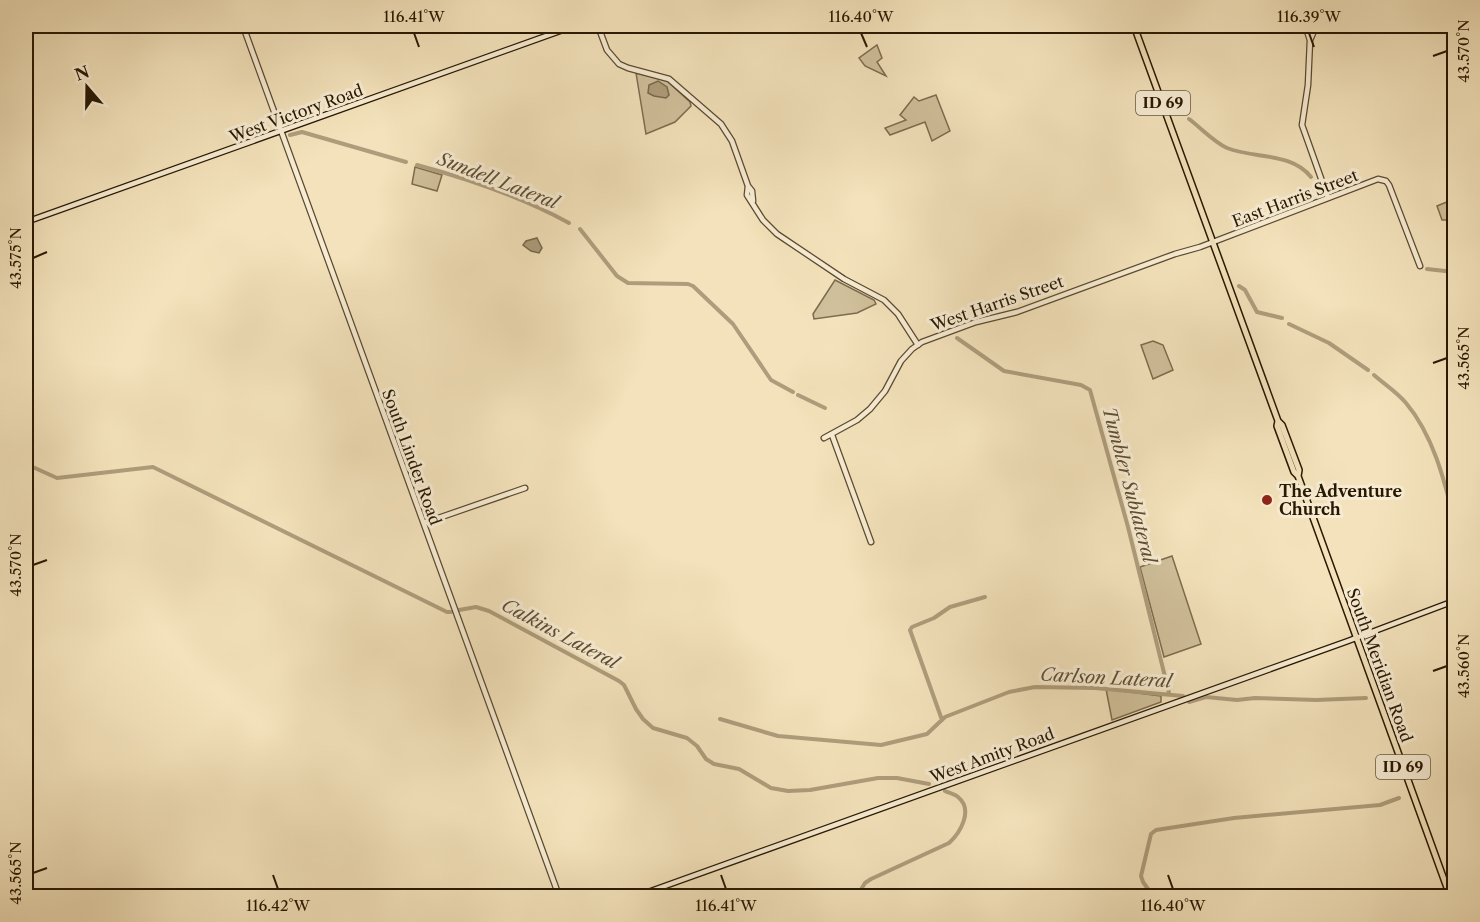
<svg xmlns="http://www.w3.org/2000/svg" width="1480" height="922" viewBox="0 0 1480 922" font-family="'Libre Caslon Text',serif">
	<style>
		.green { fill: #d0c09b; stroke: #7c6c4e; stroke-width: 1.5 }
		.water { fill: #ae9d7c; stroke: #78684b; stroke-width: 1.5 }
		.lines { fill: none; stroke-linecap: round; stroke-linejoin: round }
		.canal { stroke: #ae9d7c; stroke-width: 4 }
		.tertiary-casing { stroke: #5b4a30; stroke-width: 7 }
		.secondary-casing { stroke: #281801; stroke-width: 7 }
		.primary-casing { stroke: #281801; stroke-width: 8 }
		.tertiary { stroke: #f7ecd3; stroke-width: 4.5 }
		.secondary { stroke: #f7ecd3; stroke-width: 4.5 }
		.primary { stroke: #f3e2bb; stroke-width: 5 }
		.ticks { fill: none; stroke: #281801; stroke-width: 2 }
		.poi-dot { fill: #8f2418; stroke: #f7ecd3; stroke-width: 2 }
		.labels { text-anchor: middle; stroke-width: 6; stroke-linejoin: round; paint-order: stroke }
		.shield { fill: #f7ecd3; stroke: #665840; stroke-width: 1.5 }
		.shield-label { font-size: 15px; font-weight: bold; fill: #281801 }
		.street-label { font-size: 16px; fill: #281801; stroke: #f7ecd3 }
		.poi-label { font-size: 16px; font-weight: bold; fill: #281801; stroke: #f7ecd3; text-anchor: start }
		.water-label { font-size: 18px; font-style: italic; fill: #5e4d32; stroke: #f7ecd3 }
		.neatline { fill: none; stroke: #281801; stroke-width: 2 }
		.ticks-label { font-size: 15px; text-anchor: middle; fill: #281801 }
	</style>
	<rect width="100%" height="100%" fill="#f3e2bb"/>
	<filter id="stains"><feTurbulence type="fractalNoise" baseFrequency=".00333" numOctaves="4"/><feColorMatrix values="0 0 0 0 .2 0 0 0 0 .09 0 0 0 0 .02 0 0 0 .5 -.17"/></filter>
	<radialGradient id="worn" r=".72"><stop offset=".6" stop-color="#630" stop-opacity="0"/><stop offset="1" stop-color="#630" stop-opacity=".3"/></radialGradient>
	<path class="green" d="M877 45 882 58 877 62 886 76 865 66 859 58Z
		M636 73 666 80 690 102 691 106 675 122 646 134Z
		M936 95 950 131 932 141 925 122 890 135 885 128 906 120 900 115 914 97 919 101Z
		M415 167 442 175 437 191 412 184Z
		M1454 199V220H1442L1437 206Z
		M835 280 874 300 876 304 857 313 814 319 813 314Z
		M1153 341 1163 345 1173 370 1153 379 1141 345Z
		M1172 556 1201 644 1164 657 1140 567Z
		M1106 689 1161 696V702L1112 720Z"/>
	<path class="water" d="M658 81 667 87 669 95 666 98 654 96 648 93 649 85Z
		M537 238 542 248 539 253 531 251 523 245 526 241Z"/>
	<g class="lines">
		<path class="canal" d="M1189 119C1201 128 1214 142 1227 148 1255 159 1291 152 1311 177
			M290 135 302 132 406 162
			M417 165C469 179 522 197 569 223
			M580 229 617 276 628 283 688 284 693 286 733 324 771 380 793 392
			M1427 269 1454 272
			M1239 286 1245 290 1257 312 1282 318
			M1289 324 1329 343 1368 370
			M957 338 1004 371 1081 385 1090 390 1128 527 1169 693
			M1374 375C1384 384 1397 392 1406 403 1433 435 1444 479 1454 519
			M798 395 825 408
			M26 464 57 478 153 467 447 612H451
			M459 610 476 607 489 611 619 681 624 685 636 709 643 719 653 728 687 738 697 746 706 759 714 764 739 769 771 788 788 791 810 790 878 778H897L929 784
			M1189 702 1206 697 1237 700 1255 698 1316 700 1366 698
			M720 719 778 736 881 745 927 734 945 717 1009 692 1035 687 1095 688 1183 696
			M942 720 910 630 912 627 934 618 950 607 985 597
			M857 896 865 883 871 879 949 843C960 833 974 810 958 797 955 794 949 793 945 791
			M1153 896 1143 882 1141 876 1151 834 1156 830 1234 818 1380 805 1399 798"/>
		<defs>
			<path id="tertiary" d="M243 26 559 896
				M598 26 607 50 619 64 628 68 669 79 721 124 732 141 748 186 752 191 753 201
				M1308 26 1307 31 1310 40 1308 85 1302 125 1328 198
				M1310 40 1313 33 1314 26
				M748 186 747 195 763 220 777 234 844 279 884 300 898 314 918 345
				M832 435 871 542
				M824 438 857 420 870 409 885 391 901 361 912 349 922 342 976 322 1017 312 1175 254 1200 247 1378 179 1386 181 1389 185 1420 266
				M424 523 525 488"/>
			<path id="secondary" d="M26 222 574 26
				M637 896 1348 641 1454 601"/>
			<path id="primary" d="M1134 26 1278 421 1282 425 1299 470 1298 476
				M1278 421 1277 426 1294 472 1298 476 1450 896"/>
		</defs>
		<use href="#tertiary" class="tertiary-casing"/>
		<use href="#secondary" class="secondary-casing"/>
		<use href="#primary" class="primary-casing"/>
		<use href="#tertiary" class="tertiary"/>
		<use href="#secondary" class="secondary"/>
		<use href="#primary" class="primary"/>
	</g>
	<path class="ticks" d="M414 33 419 47M861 33 867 47M1309 33 1314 47M1433 56 1447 51M33 258 47 252M1433 363 1447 358M33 565 47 560M1433 671 1447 666M33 873 47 868M273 875 278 889M721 875 726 889M1168 875 1173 889"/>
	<circle class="poi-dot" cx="1267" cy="500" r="6"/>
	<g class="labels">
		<g class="shield">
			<rect x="1136" y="91" width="54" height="24" rx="4.5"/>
			<rect x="1376" y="755" width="54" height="24" rx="4.5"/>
		</g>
		<g class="shield-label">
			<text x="1163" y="108">ID 69</text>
			<text x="1403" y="772">ID 69</text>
		</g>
		<g class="street-label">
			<text transform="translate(296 113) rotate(-20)" y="6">West Victory Road</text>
			<text transform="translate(1295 198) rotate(-21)" y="6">East Harris Street</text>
			<text transform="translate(997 303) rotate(-19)" y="6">West Harris Street</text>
			<text transform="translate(412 457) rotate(70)" y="6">South Linder Road</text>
			<text transform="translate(1380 665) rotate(70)" y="6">South Meridian Road</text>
			<text transform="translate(992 755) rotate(-20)" y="6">West Amity Road</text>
		</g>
		<g class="poi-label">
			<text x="1279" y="497">The Adventure<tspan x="1279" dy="18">Church</tspan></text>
		</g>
		<g class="water-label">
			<text transform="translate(498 181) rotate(21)" y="6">Sundell Lateral</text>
			<text transform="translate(1129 485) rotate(75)" y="6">Tumbler Sublateral</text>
			<text transform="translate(560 634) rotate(28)" y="6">Calkins Lateral</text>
			<text transform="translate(1106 678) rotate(3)" y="6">Carlson Lateral</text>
		</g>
	</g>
	<rect width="1480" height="922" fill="none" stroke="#f3e2bb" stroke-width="66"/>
	<g transform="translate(87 87) rotate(340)" stroke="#f7ecd3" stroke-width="4.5" paint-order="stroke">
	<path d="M0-4.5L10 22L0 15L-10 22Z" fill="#281801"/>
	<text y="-9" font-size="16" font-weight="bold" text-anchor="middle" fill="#281801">N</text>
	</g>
	<rect x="33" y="33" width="1414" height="856" class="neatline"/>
	<g class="ticks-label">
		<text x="414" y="22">116.41°W</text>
		<text x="861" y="22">116.40°W</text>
		<text x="1309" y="22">116.39°W</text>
		<text transform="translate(1464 51) rotate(-90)" y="5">43.570°N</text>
		<text transform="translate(16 258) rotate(-90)" y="5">43.575°N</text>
		<text transform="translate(1464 358) rotate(-90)" y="5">43.565°N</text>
		<text transform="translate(16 565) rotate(-90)" y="5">43.570°N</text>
		<text transform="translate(1464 666) rotate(-90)" y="5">43.560°N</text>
		<text transform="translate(16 873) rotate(-90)" y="5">43.565°N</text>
		<text x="278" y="911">116.42°W</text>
		<text x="726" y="911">116.41°W</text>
		<text x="1173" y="911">116.40°W</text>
	</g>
	<rect width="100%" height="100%" filter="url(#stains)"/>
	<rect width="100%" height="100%" fill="url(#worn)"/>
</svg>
